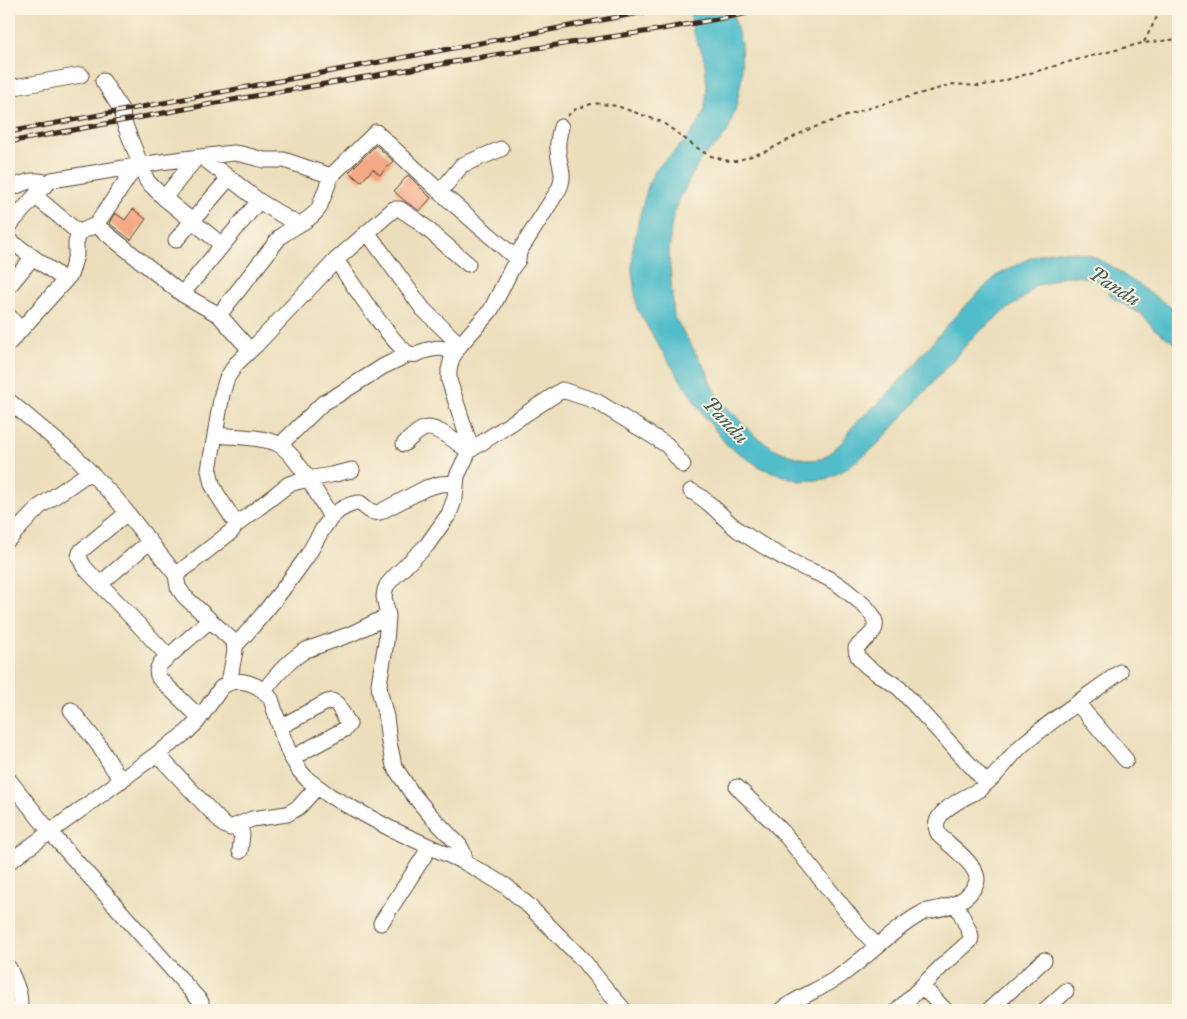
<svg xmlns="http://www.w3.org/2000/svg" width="1187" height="1019" viewBox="0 0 1187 1019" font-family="'IM FELL Great Primer',serif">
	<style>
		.water { fill: #51bdcb; stroke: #467474 }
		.building { fill: #f4a885 }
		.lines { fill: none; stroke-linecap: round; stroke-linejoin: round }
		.minor-casing { stroke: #564536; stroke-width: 17 }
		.path { stroke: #564536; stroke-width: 2; stroke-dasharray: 4 4; stroke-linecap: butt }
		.minor { stroke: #fff; stroke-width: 15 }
		.rail-casing { stroke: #3b2a1e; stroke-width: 5 }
		.rail { stroke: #fcf5e5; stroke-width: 3; stroke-dasharray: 9; stroke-linecap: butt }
		.labels { text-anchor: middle; stroke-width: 4; stroke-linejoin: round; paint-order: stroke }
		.water-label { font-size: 20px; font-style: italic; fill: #435d5b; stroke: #fcf5e5 }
	</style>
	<rect width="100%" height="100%" fill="#fcf5e5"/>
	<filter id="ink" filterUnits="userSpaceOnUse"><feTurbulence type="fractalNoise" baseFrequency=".02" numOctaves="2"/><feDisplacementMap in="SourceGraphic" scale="10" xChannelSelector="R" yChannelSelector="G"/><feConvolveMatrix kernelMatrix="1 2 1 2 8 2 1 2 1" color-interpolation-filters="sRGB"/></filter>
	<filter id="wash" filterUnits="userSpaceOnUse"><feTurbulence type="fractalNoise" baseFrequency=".0096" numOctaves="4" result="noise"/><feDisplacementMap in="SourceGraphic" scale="20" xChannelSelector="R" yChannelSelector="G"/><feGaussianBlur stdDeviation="1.12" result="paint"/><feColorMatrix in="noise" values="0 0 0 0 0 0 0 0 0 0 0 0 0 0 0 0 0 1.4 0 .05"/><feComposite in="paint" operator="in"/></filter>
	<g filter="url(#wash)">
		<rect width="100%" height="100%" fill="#ecdebb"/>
		<path class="water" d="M690 9H732L741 44 742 76 736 107 728 131 719 143 701 158 676 206 671 227 669 256 674 317 707 371 711 385 724 404 756 437 777 450 792 456 810 460 821 459 829 454 843 441 852 427 860 419 880 402 905 375 957 314 996 276 1030 258 1042 254 1056 251 1076 252 1090 255 1108 264 1178 312V345L1154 329 1144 316 1113 298 1109 293 1108 288 1105 285 1096 281 1084 277 1070 276H1064L1045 284 1035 285 1026 296 1001 314 974 336 882 440 872 449 844 470 826 479 818 480 799 481 761 468 726 444 702 413 660 348 637 309 632 270 633 248 639 218 649 183 656 169 687 139 699 122 705 108 707 85 704 57 693 32Z"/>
		<g id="blocks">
			<path class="building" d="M376 145 393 161 380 175 373 169 361 182 349 172Z
				M408 175 431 198 420 211 406 202 394 191Z
				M133 209 146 219 131 240 109 223 115 213 125 220Z"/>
		</g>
	</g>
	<g filter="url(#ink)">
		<use href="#blocks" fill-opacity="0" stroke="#564536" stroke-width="1"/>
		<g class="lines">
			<defs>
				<path id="minor" d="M103 81 122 111 123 120 147 181 164 198 222 245
					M9 88 81 75
					M202 157 259 201 298 225
					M9 189C22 184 33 177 47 183
					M440 192 462 165 501 149
					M35 196 79 233
					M164 198 197 157
					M96 225 182 294 219 315 250 350
					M9 226 42 188 52 180 160 162 233 153 241 154 264 160H284L331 176
					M367 232 423 309 460 345
					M9 240 65 280
					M176 240 229 178
					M336 260C348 277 395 349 410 354 414 355 418 354 421 352 435 348 441 346 454 353
					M9 286 33 257
					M182 294 259 201
					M219 315 280 237C292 226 310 222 319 208L331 176 376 132 440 192 518 260
					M9 316 20 330
					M9 343 70 275 72 269 76 255V243L79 233 82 231 96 225 136 166
					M9 401 76 457 117 500 176 575 178 587 184 596 234 642 235 651 229 682
					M215 435C235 437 257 436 276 443 295 451 320 499 331 517
					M404 444C410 439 416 432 423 429 435 423 459 445 469 451L562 390 596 401 667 445 683 465
					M280 445 323 403 336 396 384 366 409 354
					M691 491C712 502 720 516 738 530 744 534 751 538 757 542 772 552 788 560 804 568 821 575 833 579 847 591 856 599 873 610 875 622 878 633 862 641 856 648 855 665 888 678 900 689L983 779C985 784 984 785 981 789 966 797 922 815 941 837 951 846 978 866 977 880 977 885 973 889 970 893 960 904 947 907 933 910 929 911 925 911 922 913 891 930 866 959 837 978 819 990 798 997 781 1010
					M127 513 82 550 80 553 79 557 84 567 168 656
					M235 526 289 484 308 479 331 475 352 470
					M9 539 39 507 90 472
					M176 575 232 531 235 526V522L217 494 212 484 209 470 222 394 227 378 236 364 257 344 336 260 394 209H400L418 221 468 264
					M100 584 149 542
					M235 646C261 618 284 589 306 558 314 546 322 526 333 516 339 509 351 503 360 503 367 508 370 514 380 512L426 488 440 484 456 483
					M264 691C275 676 289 660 306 650L351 634 388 616
					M1078 704 1126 760
					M71 710 98 744 121 781
					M200 718 159 678C156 672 157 669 160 664L210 620
					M280 727 327 702 332 701 337 704 349 724 345 729 292 758
					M157 754 224 825 230 828 252 819 287 814 299 807 317 787
					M9 780 50 832 201 1002
					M984 785C1001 773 1010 754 1027 741 1056 717 1089 695 1120 672
					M737 787 782 831 860 928 877 946
					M234 827 242 834 240 851
					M9 862 187 732 197 722 221 688C236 674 260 684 271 699L283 737 290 755 299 770 307 779 330 796 391 829 466 863 506 886 529 906 582 959 606 989 624 1010
					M466 863 463 852 460 846 431 816 411 792 394 766 389 742 386 717 380 693 379 684 386 642 388 616 384 597 385 590 387 585 394 577 427 545 449 514 455 498 457 476 469 451 468 439 449 380V370L452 358 460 345 491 310 512 268 518 260 519 252 559 189C566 174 559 166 558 150 557 142 559 135 561 127
					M381 923 430 847
					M9 968C14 981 23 996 19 1010
					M922 986 945 1010
					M898 1010 942 966 970 941 971 937 970 933 956 903
					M989 1010 1044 960
					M1045 1010 1066 991"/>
			</defs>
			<use href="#minor" class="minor-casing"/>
			<path class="path" d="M1144 42 1161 9
				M567 116 576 109 594 103 617 106 662 122 703 152 711 156 729 161H736L767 151 807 130 866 109 947 86 953 84 978 86 996 83 1072 61 1143 43 1178 39"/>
			<use href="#minor" class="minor"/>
			<defs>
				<path id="rail" d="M9 132 660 9
					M9 142 254 96 530 49 657 30 739 15 763 9"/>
			</defs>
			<use href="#rail" class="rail-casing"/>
			<use href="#rail" class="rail"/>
		</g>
	</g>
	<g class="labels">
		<g class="water-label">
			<text transform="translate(1115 286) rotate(33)" y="7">Pandu</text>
			<text transform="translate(726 420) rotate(47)" y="7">Pandu</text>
		</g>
	</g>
	<rect width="1187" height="1019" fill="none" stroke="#fcf5e5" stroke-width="30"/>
</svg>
